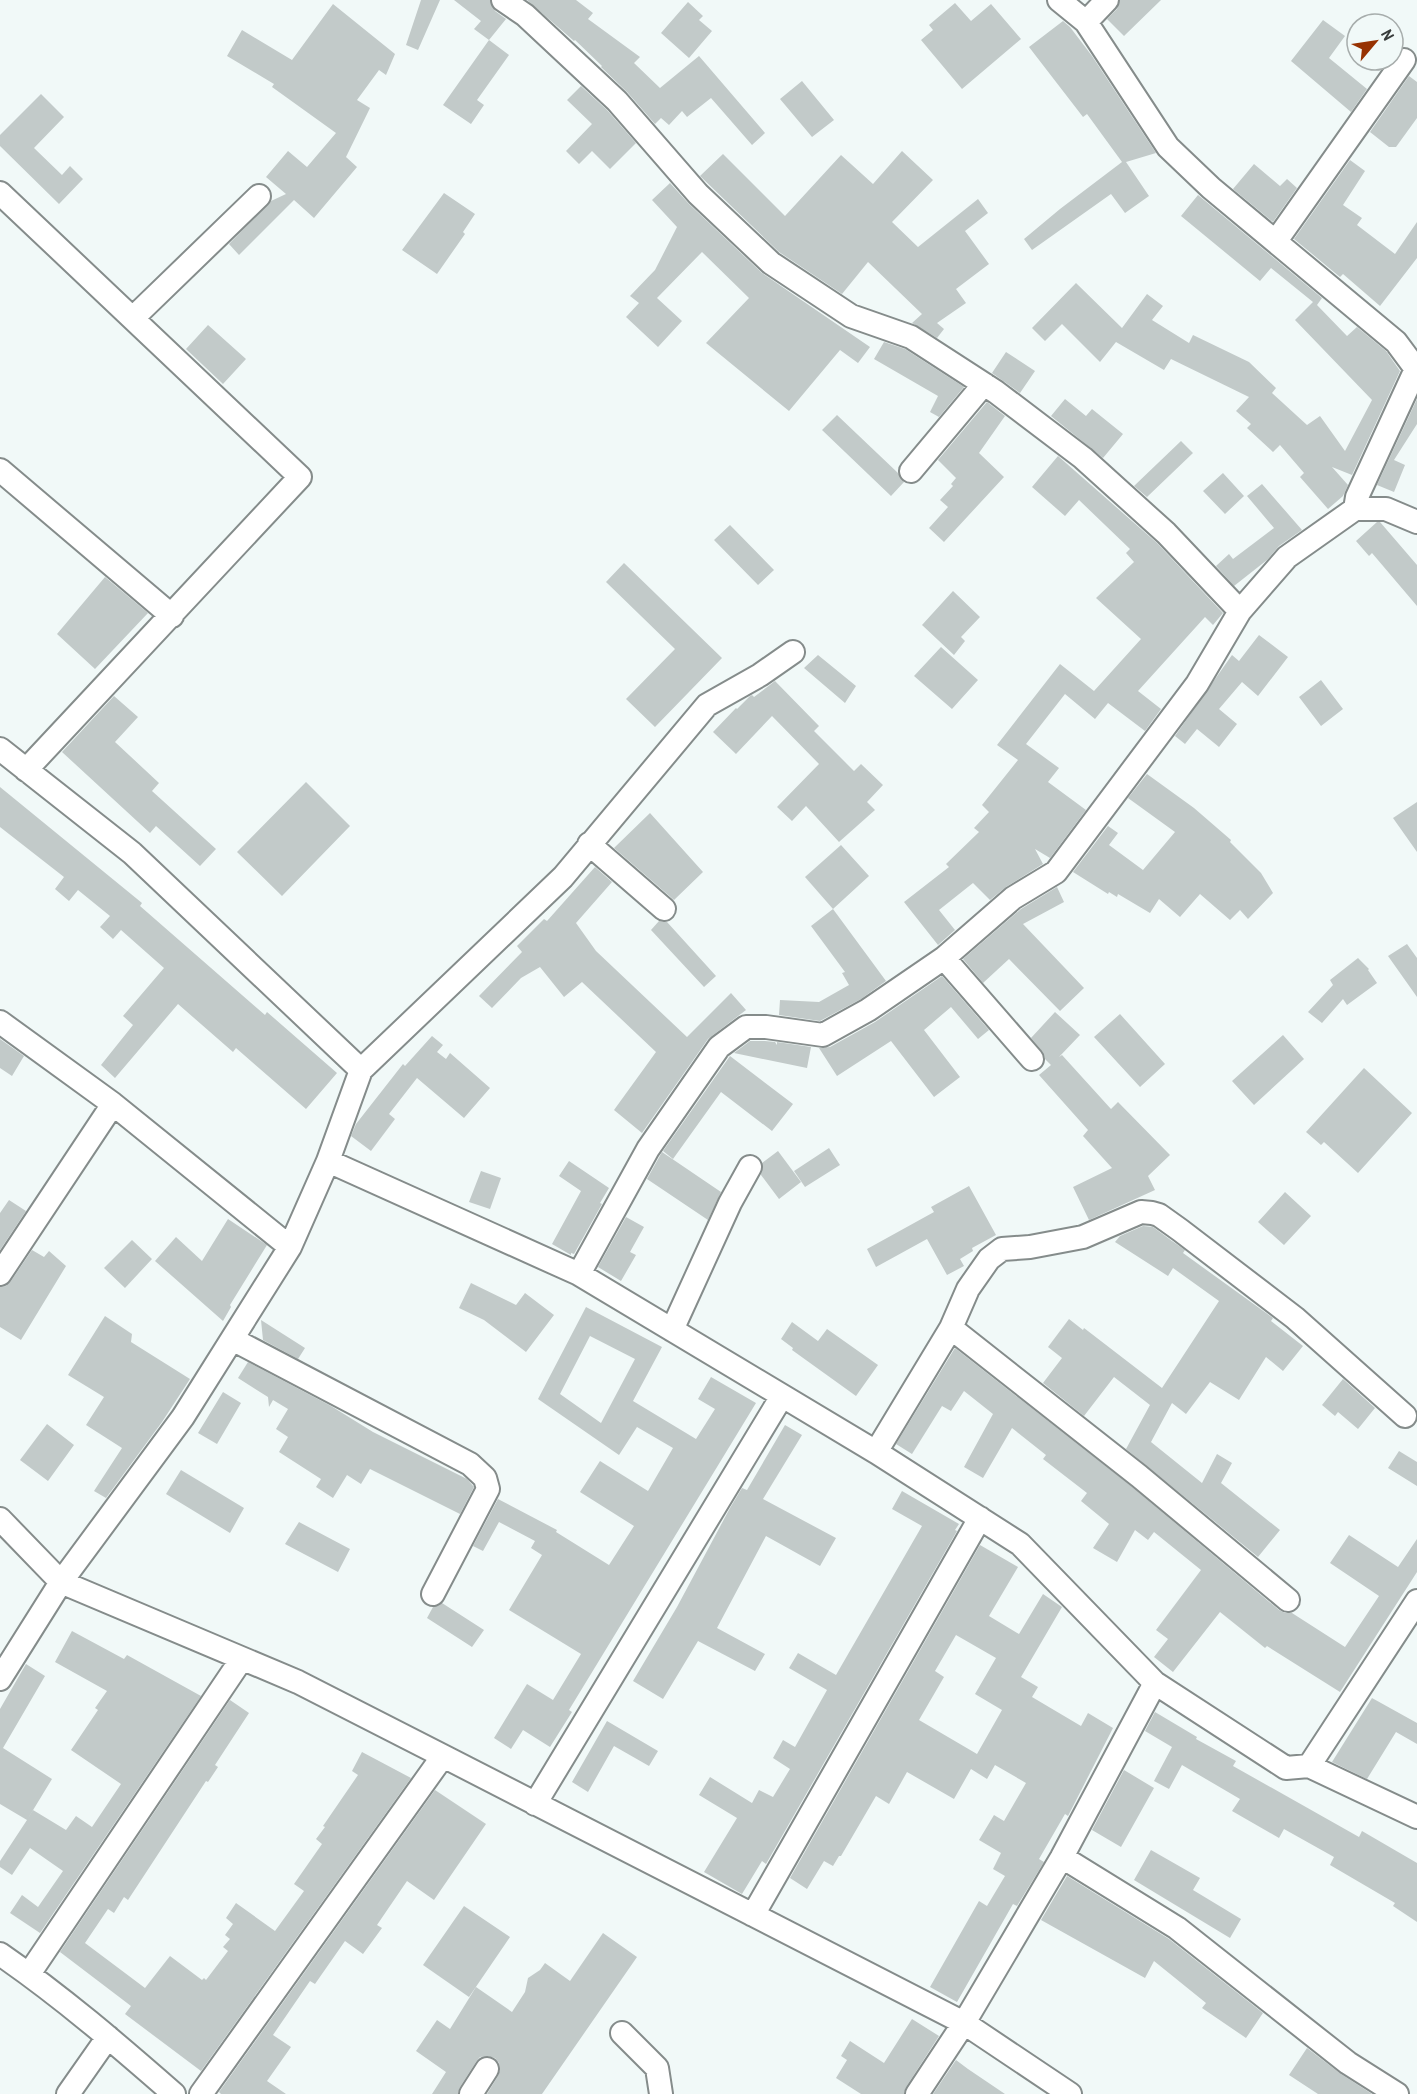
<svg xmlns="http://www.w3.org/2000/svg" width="1417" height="2094" viewBox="0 0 1417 2094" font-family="'Archivo Narrow',sans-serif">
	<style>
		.building { fill: #c2cac9; fill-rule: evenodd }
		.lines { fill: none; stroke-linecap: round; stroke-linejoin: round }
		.minor-casing { stroke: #858c8b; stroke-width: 26 }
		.minor { stroke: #fff; stroke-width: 22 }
	</style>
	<rect width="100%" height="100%" fill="#f1f9f8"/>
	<path class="building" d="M421 0H440L418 50 406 45Z
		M454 0H490L495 11 506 19 489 40 474 29 481 21Z
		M527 0H576L593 13 588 19 640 57 634 63 660 88 699 56 765 133 752 145 711 98 687 117 682 111 669 125 661 118 655 124 627 92 601 67 602 66 575 40 574 41Z
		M1120 0H1161L1124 36 1107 19 1117 9Z
		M688 2 703 16 699 20 712 31 689 58 661 33Z
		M955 3 971 21 991 4 1021 39 962 89 921 40 933 30 929 25Z
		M333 4 395 54 386 75 379 70 357 100 370 108 346 157 357 167 314 218 294 200 239 255 229 244 271 201 286 194 266 177 288 151 307 167 336 133 272 87 274 84 227 56 242 30 292 60Z
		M1323 20 1345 36 1329 58 1367 89 1351 112 1291 61Z
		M1063 21 1070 27 1092 56 1156 153 1126 162 1149 196 1125 213 1111 194 1032 250 1024 239 1060 209 1122 162 1087 114 1083 117 1029 47Z
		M489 40 509 55 477 100 484 105 471 124 443 105Z
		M1409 76 1417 82V118L1396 147H1389L1370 132Z
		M802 81 834 120 812 137 780 99Z
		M581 86 607 110 636 143 610 169 592 151 579 164 566 151 592 124 567 100Z
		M41 94 64 117 34 148 62 175 70 166 83 179 59 204 0 146V135Z
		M902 151 933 180 892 222 918 247 978 199 988 213 965 231 989 264 956 289 966 303 937 323 944 329 937 338 912 323 922 314 868 262 842 294 779 252 700 176 723 154 785 216 841 155 873 184Z
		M1350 160 1365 171 1343 205 1362 218 1357 225 1395 254 1417 222V258L1380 306 1343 274 1340 277 1294 239Z
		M1254 164 1280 186 1287 179 1297 188 1273 222 1233 189Z
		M670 183 689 204 762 273 870 347 858 363 840 350 789 411 706 343 749 298 702 252 657 298 682 321 658 347 626 317 639 303 630 296 655 270 677 227 652 200Z
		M444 193 475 214 463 232 465 234 437 274 402 250Z
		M1198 195 1322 298 1317 305 1347 336 1357 327 1386 351 1400 371 1352 475 1332 467 1348 485 1343 496 1328 509 1300 477 1304 473 1280 445 1273 452 1247 428 1251 424 1236 411 1249 397 1171 359 1164 370 1116 342 1100 362 1062 324 1045 341 1032 328 1076 283 1122 328 1147 294 1163 306 1152 320 1189 343 1193 335 1249 362 1276 388 1272 393 1307 425 1320 416 1345 451 1372 400 1295 320 1313 302 1271 268 1260 281 1181 216Z
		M208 325 246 359 223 384 186 349Z
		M884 342 905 349 964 387 939 417 930 412 938 396 874 359Z
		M1006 352 1035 371 1020 393 992 373Z
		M1065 399 1086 416 1092 409 1123 434 1103 458 1051 416Z
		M1417 399V424L1394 460 1405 465 1394 492 1377 485Z
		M987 402 1005 416 979 453 1004 477 944 542 929 528 948 507 940 500 953 486 951 484 956 478 938 460Z
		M837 415 898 473 904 482 891 496 822 430Z
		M1181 441 1193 453 1147 497 1134 486Z
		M1058 456 1157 543 1223 613 1213 625 1205 617 1138 691 1161 709 1145 731 1108 703 1095 719 1065 694 1026 744 1059 768 1048 782 1086 810 1050 858 1035 849 1043 864 1006 887 990 900 973 883 939 910 955 930 938 945 904 902 949 867 946 864 979 832 974 828 989 812 982 805 1018 760 997 745 1060 664 1094 691 1141 639 1096 598 1134 562 1126 553 1130 549 1079 500 1065 516 1032 487Z
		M1223 473 1244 496 1225 514 1203 491Z
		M1262 484 1302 530 1279 546 1267 560 1234 586 1216 566 1229 554 1233 559 1274 528 1247 496Z
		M1377 522H1380L1417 565V606L1372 553 1369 556 1356 541Z
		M730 525 774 570 758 585 714 540Z
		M624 563 722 658 655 727 626 699 675 649 606 582Z
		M105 577 148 613 95 669 57 634Z
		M953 591 980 617 961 637 965 641 954 655 922 625Z
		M1259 635 1288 657 1258 696 1242 682 1219 709 1237 724 1219 747 1197 729 1185 744 1175 736 1232 655 1239 661Z
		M941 647 978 680 952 709 914 676Z
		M818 655 856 686 845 703 804 668Z
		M1321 680 1343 709 1321 726 1299 697Z
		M775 681 819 726 814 731 854 771 861 764 883 785 867 802 875 810 839 842 806 806 792 821 777 807 819 764 772 716 736 754 713 732 736 708 737 709 750 696 752 695 754 697Z
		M114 696 138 717 115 742 159 783 152 791 216 849 200 866 156 826 150 833 62 752Z
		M1147 774 1194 808 1231 840 1230 842 1261 873 1273 893 1248 919 1240 910 1230 920 1200 894 1180 917 1159 899 1150 913 1118 894 1117 897 1109 892 1108 894 1073 872 1108 826 1118 833 1109 845 1143 870 1175 832 1128 798Z
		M306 782 350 826 282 896 237 852Z
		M0 787 142 903 140 906 265 1015 267 1012 337 1073 306 1109 236 1048 233 1052 178 1004 115 1078 101 1065 133 1025 123 1016 164 968 121 930 113 939 100 927 110 916 78 890 69 901 55 889 64 877 0 827Z
		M1417 802V852L1393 818Z
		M650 813 703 872 674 900 614 848Z
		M841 845 869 876 833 909 805 877Z
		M595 867 612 882 576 923 596 951 687 1037 731 993 746 1010 708 1039 642 1133 614 1110 656 1052 582 982 564 997 540 967 521 978 492 1008 479 996 522 952 517 946 544 919 547 921Z
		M1057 887 1064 902 1023 924 1084 988 1060 1011 1009 959 983 983 963 959 1021 909Z
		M833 909 886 981 861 999 820 1021 779 1015 780 1000 819 1002 849 985 842 973 845 972 811 926Z
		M659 921 667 922 716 976 704 987 651 930Z
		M1407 944 1417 958V997L1388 956Z
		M1358 958 1369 969 1368 970 1377 983 1347 1005 1343 999 1322 1023 1308 1012 1333 985 1330 980Z
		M942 976 989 1030 978 1039 951 1007 924 1030 960 1077 934 1097 891 1041 837 1076 819 1048 830 1047 875 1022Z
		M1055 1012 1080 1035 1059 1057 1062 1055 1111 1109 1118 1102 1170 1155 1148 1176 1155 1190 1089 1220 1073 1187 1112 1168 1083 1136 1088 1130 1039 1075 1051 1065 1045 1059 1042 1051 1031 1038Z
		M1120 1014 1165 1064 1140 1087 1094 1037Z
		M1283 1035 1304 1059 1254 1105 1232 1081Z
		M432 1036 443 1045 437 1052 446 1059 450 1053 490 1088 464 1118 417 1078 389 1114 395 1119 371 1151 351 1136 356 1124 403 1064 405 1066Z
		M0 1039 24 1056 12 1076 0 1068Z
		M750 1041H765L775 1042 777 1045V1042L811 1047 807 1068 734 1053Z
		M730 1056 793 1104 772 1131 721 1092 673 1159 663 1151Z
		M1364 1068 1412 1113 1358 1173 1324 1142 1321 1145 1306 1132Z
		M829 1148 840 1165 805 1187 794 1171Z
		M778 1151 801 1182 779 1199 761 1175 762 1163Z
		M662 1152 721 1192 708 1220 647 1179Z
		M569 1161 609 1188 600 1203 602 1204 574 1254 571 1253V1255L552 1244 581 1191 559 1176Z
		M481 1171 501 1178 490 1209 469 1202Z
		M969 1186 996 1235 972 1248 973 1251 960 1259 964 1266 947 1275 927 1239 876 1267 867 1249 934 1212 931 1207Z
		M1285 1192 1311 1216 1284 1245 1258 1222Z
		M9 1200 26 1211 0 1250V1213Z
		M626 1217 644 1227 630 1252 636 1255 621 1281 598 1267Z
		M228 1219 267 1245 230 1305 231 1307 223 1321 155 1261 176 1237 202 1261Z
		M1143 1226 1153 1227 1172 1241 1185 1250 1183 1253 1273 1318 1271 1321 1303 1346 1283 1371 1266 1357 1239 1400 1210 1382 1186 1414 1172 1403 1151 1442 1202 1483 1217 1454 1232 1463 1221 1483 1280 1530 1258 1557 1126 1449 1150 1405 1114 1377 1084 1416 1043 1383 1062 1358 1048 1347 1069 1319 1083 1330 1084 1328 1162 1388 1219 1301 1173 1268 1168 1276 1115 1242 1120 1236Z
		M132 1240 152 1259 125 1288 104 1268Z
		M32 1250 44 1257 49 1251 66 1266 21 1340 0 1327V1287L6 1286 11 1281Z
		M471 1283 516 1305 525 1293 554 1315 526 1352 484 1320 459 1308Z
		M586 1307 662 1347 633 1401 696 1439 715 1409 698 1399 711 1377 756 1403 569 1710 572 1712 550 1747 523 1730 511 1749 494 1738 527 1684 553 1700 581 1654 509 1610 542 1555 531 1548 535 1541 499 1522 483 1551 473 1546 498 1499 557 1530 556 1532 609 1565 634 1526 580 1492 600 1461 648 1491 673 1448 637 1427 619 1455 538 1399ZM590 1336 635 1359 601 1423 560 1394Z
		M105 1316 132 1334 131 1342 190 1379 162 1422 106 1498 94 1491 122 1448 86 1425 104 1397 68 1375Z
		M261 1320 305 1348 298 1359 263 1340Z
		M792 1322 818 1341 827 1329 878 1365 856 1396 792 1350 793 1348 781 1339Z
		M955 1348 1131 1486 1279 1610 1285 1613H1292L1345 1647 1379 1596 1330 1563 1349 1535 1398 1567 1417 1539V1572L1340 1692 1267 1646 1265 1648 1220 1612 1173 1672 1154 1657 1168 1639 1156 1630 1201 1570 1154 1532 1148 1540 1135 1530 1117 1562 1093 1548 1109 1524 1081 1501 1087 1493 1043 1459 1046 1455 1012 1428 983 1478 964 1467 993 1414 964 1391 951 1411 942 1406 912 1454 896 1444Z
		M248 1362 331 1406 373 1432 467 1479 474 1487 460 1514 370 1469 361 1484 347 1475 333 1498 316 1487 321 1479 279 1452 288 1437 276 1429 288 1409 273 1400 269 1407 268 1397 238 1378Z
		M1343 1379 1375 1408 1358 1429 1338 1412 1335 1416 1322 1405Z
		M223 1392 241 1403 217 1444 198 1433Z
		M47 1424 74 1445 48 1481 20 1460Z
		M785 1425 802 1435 763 1499 836 1538 820 1566 766 1536 717 1628 765 1654 755 1671 698 1641 663 1699 633 1681 677 1607 730 1508 742 1488 747 1490Z
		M1399 1451 1417 1462V1486L1388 1468Z
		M181 1470 244 1508 230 1533 166 1494Z
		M902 1491 959 1524 955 1530 957 1531 766 1864 762 1861 742 1894 704 1872 737 1818 699 1795 710 1777 752 1803 759 1790 773 1797 790 1769 773 1758 783 1740 795 1747 827 1690 789 1668 798 1653 836 1675 922 1526 892 1509Z
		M299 1522 350 1549 338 1572 285 1544Z
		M980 1545 1018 1567 989 1616 1019 1634 1043 1594 1062 1607 1021 1677 1038 1687 1032 1697 1081 1726 1088 1713 1113 1728 1068 1816 1065 1814 1039 1859 1044 1862 1017 1906 1013 1904 957 2002 930 1987 979 1901 987 1906 1005 1876 993 1869 1001 1853 979 1840 994 1815 1004 1821 1026 1783 995 1765 987 1779 971 1769 954 1799 907 1772 889 1804 876 1796 841 1856H839L833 1866 824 1861 807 1889 790 1878ZM956 1635 996 1658 975 1694 1002 1710 977 1754 919 1720 944 1677 935 1671Z
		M442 1603 484 1630 472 1647 427 1618 433 1607Z
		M72 1631 124 1659 127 1655 201 1696 40 1933 10 1913 22 1895 38 1907 63 1871 30 1848 12 1875 0 1867V1861L27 1820 0 1804V1709L26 1664 45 1676 3 1748 52 1779 27 1820 33 1810 66 1830 76 1816 92 1827 121 1784 71 1750 98 1710 95 1708 107 1691 55 1662Z
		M1372 1698 1417 1723V1744L1396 1732 1367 1779 1332 1762Z
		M230 1700 249 1713 215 1765 218 1767 208 1782 206 1781 128 1900 124 1897 114 1913 108 1909 85 1943 145 1988 170 1956 202 1980 204 1978 206 1980 228 1951 223 1947 230 1939 225 1935 233 1924 226 1918 236 1903 275 1931 304 1891 294 1884 322 1844 316 1839 325 1827 323 1826 358 1775 352 1771 362 1752 411 1778 201 2071 125 2014 131 2006 60 1952Z
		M1155 1712 1197 1737 1196 1739 1236 1761 1233 1766 1359 1837 1362 1831 1417 1863V1922L1393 1906 1395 1903 1330 1865 1334 1857 1284 1829 1279 1838 1232 1811 1240 1799 1182 1765 1169 1789 1154 1781 1172 1747 1145 1731Z
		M607 1721 658 1751 649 1766 614 1746 588 1792 572 1782Z
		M1124 1770 1154 1788 1121 1847 1092 1830Z
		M435 1790 486 1824 434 1900 407 1881 377 1925 382 1928 363 1954 345 1941 315 1984 310 1981 273 2035 291 2047 267 2081 286 2094H221L219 2092Z
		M1151 1850 1200 1878 1193 1890 1241 1919 1230 1938 1134 1880Z
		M1067 1876 1169 1939 1263 2013 1246 2038 1202 2008 1206 2003 1154 1961 1145 1978 1041 1920Z
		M464 1906 510 1937 469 1997 423 1965Z
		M603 1933 637 1957 542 2094H487L498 2076 500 2069 499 2063 495 2058 487 2056 480 2057 476 2062 460 2087 458 2094H432L446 2072 416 2051 437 2020 450 2029 476 1987 512 2012 525 1992 528 1978 540 1970 545 1963 570 1981Z
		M912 2019 939 2036 906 2087 904 2094H861L836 2078 847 2060 841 2056 850 2041 884 2063Z
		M1307 2048 1341 2074 1372 2094H1318L1289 2075Z
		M956 2060 968 2069 1005 2094H933Z"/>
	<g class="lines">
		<defs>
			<path id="minor" d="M503 0 525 15 617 101 698 194 771 263 851 316 911 337 996 392 1083 458 1166 533 1240 611 1287 557 1355 509H1386L1417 522
				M1059 0 1086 22 1168 147 1211 188 1396 342 1416 369 1357 497 1355 509
				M1086 22 1107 0
				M0 193 300 477 26 770
				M1276 241 1404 60
				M133 318 259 196
				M0 470 172 616
				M911 471 984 384
				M0 749 132 853 361 1070 328 1161
				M589 844 664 909
				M944 958 1032 1059
				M0 1022 113 1104 290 1247
				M361 1070 563 877 707 705 760 675 793 652
				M0 1274 113 1104
				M579 1274 876 1452 1020 1544 1155 1683 1286 1768 1309 1766 1417 1817
				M951 1328 968 1289 989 1259 1002 1249 1030 1247 1083 1237 1141 1212 1152 1213 1159 1215 1180 1230 1295 1318 1405 1416
				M672 1330 730 1203 750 1167
				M232 1339 470 1464 485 1478 488 1489 433 1594
				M876 1452 951 1328 1139 1476 1288 1600
				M0 1519 61 1582 298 1682 443 1756 964 2023 1070 2094
				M0 1679 61 1582 183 1417 290 1247 328 1161 579 1274 648 1149 719 1047 746 1027H766L823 1035 868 1010 944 958 1013 898 1056 872 1197 684 1240 611
				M1309 1766 1417 1601
				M535 1804 782 1396
				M1062 1857 1155 1683
				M753 1915 980 1518
				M0 1954C61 1996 118 2045 174 2094
				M29 1974 241 1660
				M622 2033 657 2068 661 2094
				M68 2094 108 2037
				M201 2094 443 1756
				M471 2094 487 2069
				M917 2094 964 2023 1062 1857 1177 1928 1348 2063 1397 2094"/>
		</defs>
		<use href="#minor" class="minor-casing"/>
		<use href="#minor" class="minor"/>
	</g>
	<g transform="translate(1375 42) rotate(61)"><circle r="28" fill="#f1f9f8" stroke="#a7adac" stroke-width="1.5"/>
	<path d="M0-4.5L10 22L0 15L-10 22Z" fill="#973202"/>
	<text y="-9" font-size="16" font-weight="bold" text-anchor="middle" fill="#383c3b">N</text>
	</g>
</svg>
